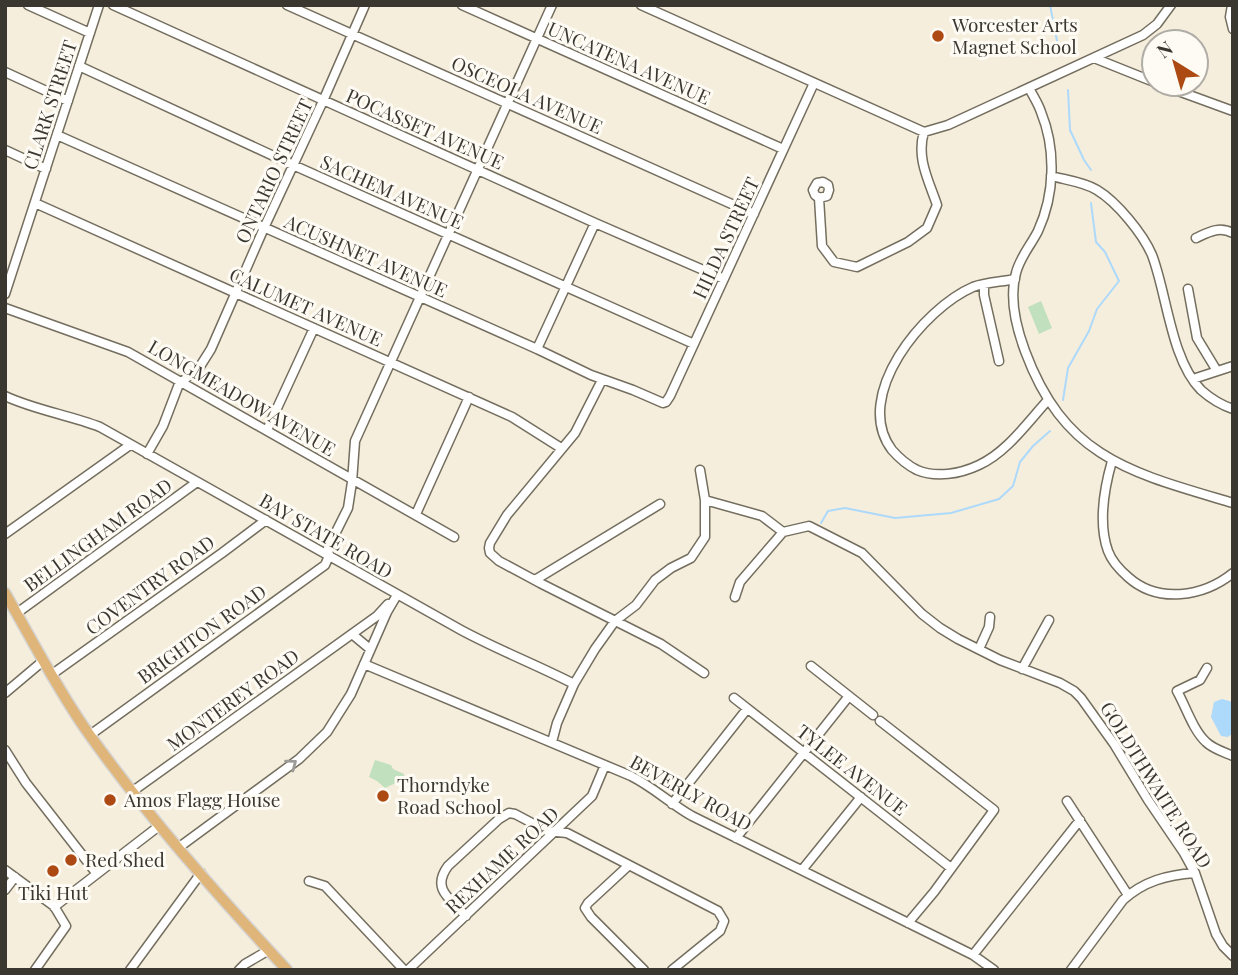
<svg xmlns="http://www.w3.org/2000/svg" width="1238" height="975" viewBox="0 0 1238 975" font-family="'Playfair Display',serif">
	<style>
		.green { fill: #c1e0bd }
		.water { fill: #add9fa }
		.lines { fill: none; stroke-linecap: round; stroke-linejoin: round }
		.stream { stroke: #add9fa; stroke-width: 2 }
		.minor-casing { stroke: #746e5f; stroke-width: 11 }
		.major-casing { stroke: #d4d3d1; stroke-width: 13 }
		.minor { stroke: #fff; stroke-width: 8 }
		.major { stroke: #e0b579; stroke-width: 10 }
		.oneway { stroke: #9c9b98 }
		.poi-dot { fill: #ad4912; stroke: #fefbf4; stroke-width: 2.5 }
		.labels { text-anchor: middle; stroke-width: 6; stroke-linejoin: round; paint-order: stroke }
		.poi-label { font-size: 19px; fill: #3a3730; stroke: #fefbf4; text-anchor: start }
		.street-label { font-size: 19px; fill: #3a3730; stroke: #fefbf4 }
	</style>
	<rect width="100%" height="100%" fill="#f5eedd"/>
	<path class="green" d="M1041 301 1052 328 1039 334 1028 307Z
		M375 760 391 765 393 769 404 774V783L398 782 385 788 377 781 369 777Z"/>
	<path class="water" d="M1222 699 1233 702V733L1228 737 1221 736 1211 717 1214 702Z"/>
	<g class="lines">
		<path class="stream" d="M1050 5 1059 51
			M1068 90 1070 130 1084 160 1091 170
			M1063 400 1068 368 1089 331 1097 309 1119 281 1105 252 1096 242 1091 203
			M821 523 828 511 845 508 895 518 951 513 999 499 1013 486 1020 462 1033 446 1050 431"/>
		<defs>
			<path id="minor" d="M28 5 90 33
				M113 5 595 223 724 279
				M287 5 754 214
				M462 5 783 149
				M641 5 924 132 948 125 1143 35 1157 24 1171 5
				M1232 5 1230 17 1233 29
				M1094 58 1154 82
				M79 66 293 165 694 344
				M5 72 68 101
				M1159 84 1233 111
				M1029 88C1033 96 1038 103 1041 112 1056 149 1055 194 1038 231 1031 245 1020 257 1016 273 1009 298 1016 327 1025 351 1065 459 1132 473 1233 503
				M57 135 537 349 591 375 633 390 663 403 666 402 670 396 814 83
				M5 150 46 169
				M1051 176C1066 180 1084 182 1097 190 1117 202 1143 234 1152 255 1167 294 1171 360 1201 390 1210 398 1221 405 1233 409
				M819 198 827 196 829 190 828 185 823 182 817 183 813 190 815 195 819 198 822 246 834 262 857 267 908 242 927 228 937 205C929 181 916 158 924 132
				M35 203 512 417 561 448
				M1196 238C1209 232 1219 226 1233 233
				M1015 279C1001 282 986 282 973 287 924 308 851 396 892 450 899 458 907 465 917 470 936 478 960 474 979 465 1007 452 1027 423 1048 400
				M984 284V295L999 361
				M1188 289 1197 338 1217 371
				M5 294 99 5
				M5 308 128 352 454 537
				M537 349 595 223
				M1193 379 1233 366
				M602 380 575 433 507 515 490 543 489 548 490 553 499 561 540 583 661 644 704 673
				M5 396C35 410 69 415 100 427L461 630C498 650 537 665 574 684L557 723 552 742
				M267 430 314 328
				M147 454 163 426 179 384 199 368 211 349 264 228 323 101 365 5
				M1112 461C1104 489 1098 523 1108 551 1112 562 1120 570 1128 577 1158 604 1203 597 1233 573
				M705 500 762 516 783 532 809 526 862 553 922 614 940 628 958 639 1000 660 1060 683 1074 691 1081 698 1114 744 1148 800 1184 853 1195 873 1216 934 1223 946 1233 956
				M416 514 469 397
				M5 534 130 445
				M535 580 660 504
				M735 597 740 582 783 532
				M17 613 197 482
				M352 634 370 649
				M979 649 989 627 990 617
				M364 664 631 776C653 787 671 804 692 816L973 955 994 970
				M811 666 873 715
				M1207 668 1200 680 1177 691C1186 707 1193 730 1206 742 1213 749 1224 752 1233 756
				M1022 669 1049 620
				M51 675 222 553 266 520
				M574 684 595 649 615 621 636 605 655 580 671 568 691 558 705 537V500L700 470
				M5 693 43 661
				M734 698 951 868
				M880 721 994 810 934 892 908 923
				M90 735 325 565 329 556 328 548 348 508 352 482 355 441 552 5
				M5 750 26 783 97 874
				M133 791 377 616 388 604
				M1067 801 1128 895
				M672 804 747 709
				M736 838 849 696
				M178 848 299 759 327 732 351 694 387 612 397 595
				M628 866 588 903 585 908 591 917 644 970
				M5 870 54 906 66 926 35 970
				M802 870 861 797
				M309 881 325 886 404 970
				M5 890 15 877
				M54 907 159 826
				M466 916C450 899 431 889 448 866L499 819 509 813 515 814 547 831 567 833 718 911 724 921 720 931 672 970
				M973 955 1080 820
				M130 970 201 873
				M239 970 245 964 269 950
				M408 970 592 796 605 765
				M1071 970 1123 900C1144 881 1167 875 1195 873"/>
			<path id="major" d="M5 593C31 638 55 685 84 727 145 814 215 892 287 970"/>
		</defs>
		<use href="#minor" class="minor-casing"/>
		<use href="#major" class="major-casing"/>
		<use href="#minor" class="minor"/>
		<use href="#major" class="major"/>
	</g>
	<defs><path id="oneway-chevron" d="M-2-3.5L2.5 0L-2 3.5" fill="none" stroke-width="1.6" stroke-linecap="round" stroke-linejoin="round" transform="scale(1.75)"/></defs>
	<use class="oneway" href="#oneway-chevron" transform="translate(292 764) rotate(-37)"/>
	<g class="poi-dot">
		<circle cx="938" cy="36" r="7"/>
		<circle cx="383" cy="796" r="7"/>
		<circle cx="110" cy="800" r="7"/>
		<circle cx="71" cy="860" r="7"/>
		<circle cx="53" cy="871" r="7"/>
	</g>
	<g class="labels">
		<g class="poi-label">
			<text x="952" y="32">Worcester Arts<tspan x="952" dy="22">Magnet School</tspan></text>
			<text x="397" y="792">Thorndyke<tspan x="397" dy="22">Road School</tspan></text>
			<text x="124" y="807">Amos Flagg House</text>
			<text x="85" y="867">Red Shed</text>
			<text x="53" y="900" text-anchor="middle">Tiki Hut</text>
		</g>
		<g class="street-label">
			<text transform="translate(629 63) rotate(24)" y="7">UNCATENA AVENUE</text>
			<text transform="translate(527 95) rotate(24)" y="7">OSCEOLA AVENUE</text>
			<text transform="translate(50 105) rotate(-72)" y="7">CLARK STREET</text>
			<text transform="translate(425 129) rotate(24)" y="7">POCASSET AVENUE</text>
			<text transform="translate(274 171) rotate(-65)" y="7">ONTARIO STREET</text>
			<text transform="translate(392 192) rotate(24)" y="7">SACHEM AVENUE</text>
			<text transform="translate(726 238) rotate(-65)" y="7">HILDA STREET</text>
			<text transform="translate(366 256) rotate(24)" y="7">ACUSHNET AVENUE</text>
			<text transform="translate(306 307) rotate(24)" y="7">CALUMET AVENUE</text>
			<text transform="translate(242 398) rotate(30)" y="7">LONGMEADOW AVENUE</text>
			<text transform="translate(98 535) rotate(-36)" y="7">BELLINGHAM ROAD</text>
			<text transform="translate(326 536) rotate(30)" y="7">BAY STATE ROAD</text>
			<text transform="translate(150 585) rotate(-36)" y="7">COVENTRY ROAD</text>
			<text transform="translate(202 634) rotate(-36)" y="7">BRIGHTON ROAD</text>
			<text transform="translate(233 700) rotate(-36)" y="7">MONTEREY ROAD</text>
			<text transform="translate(852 770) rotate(38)" y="7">TYLEE AVENUE</text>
			<text transform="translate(1156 785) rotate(58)" y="7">GOLDTHWAITE ROAD</text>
			<text transform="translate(691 793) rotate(29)" y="7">BEVERLY ROAD</text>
			<text transform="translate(502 860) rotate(-43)" y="7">REXHAME ROAD</text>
		</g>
	</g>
	<rect width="1238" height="975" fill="none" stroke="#3a3730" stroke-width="14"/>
	<g transform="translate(1175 63) rotate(323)"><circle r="33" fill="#fefbf4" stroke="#b0ada6" stroke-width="2"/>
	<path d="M0-5L12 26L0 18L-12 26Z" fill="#ad4912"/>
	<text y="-10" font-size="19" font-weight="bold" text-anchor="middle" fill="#3a3730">N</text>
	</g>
</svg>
